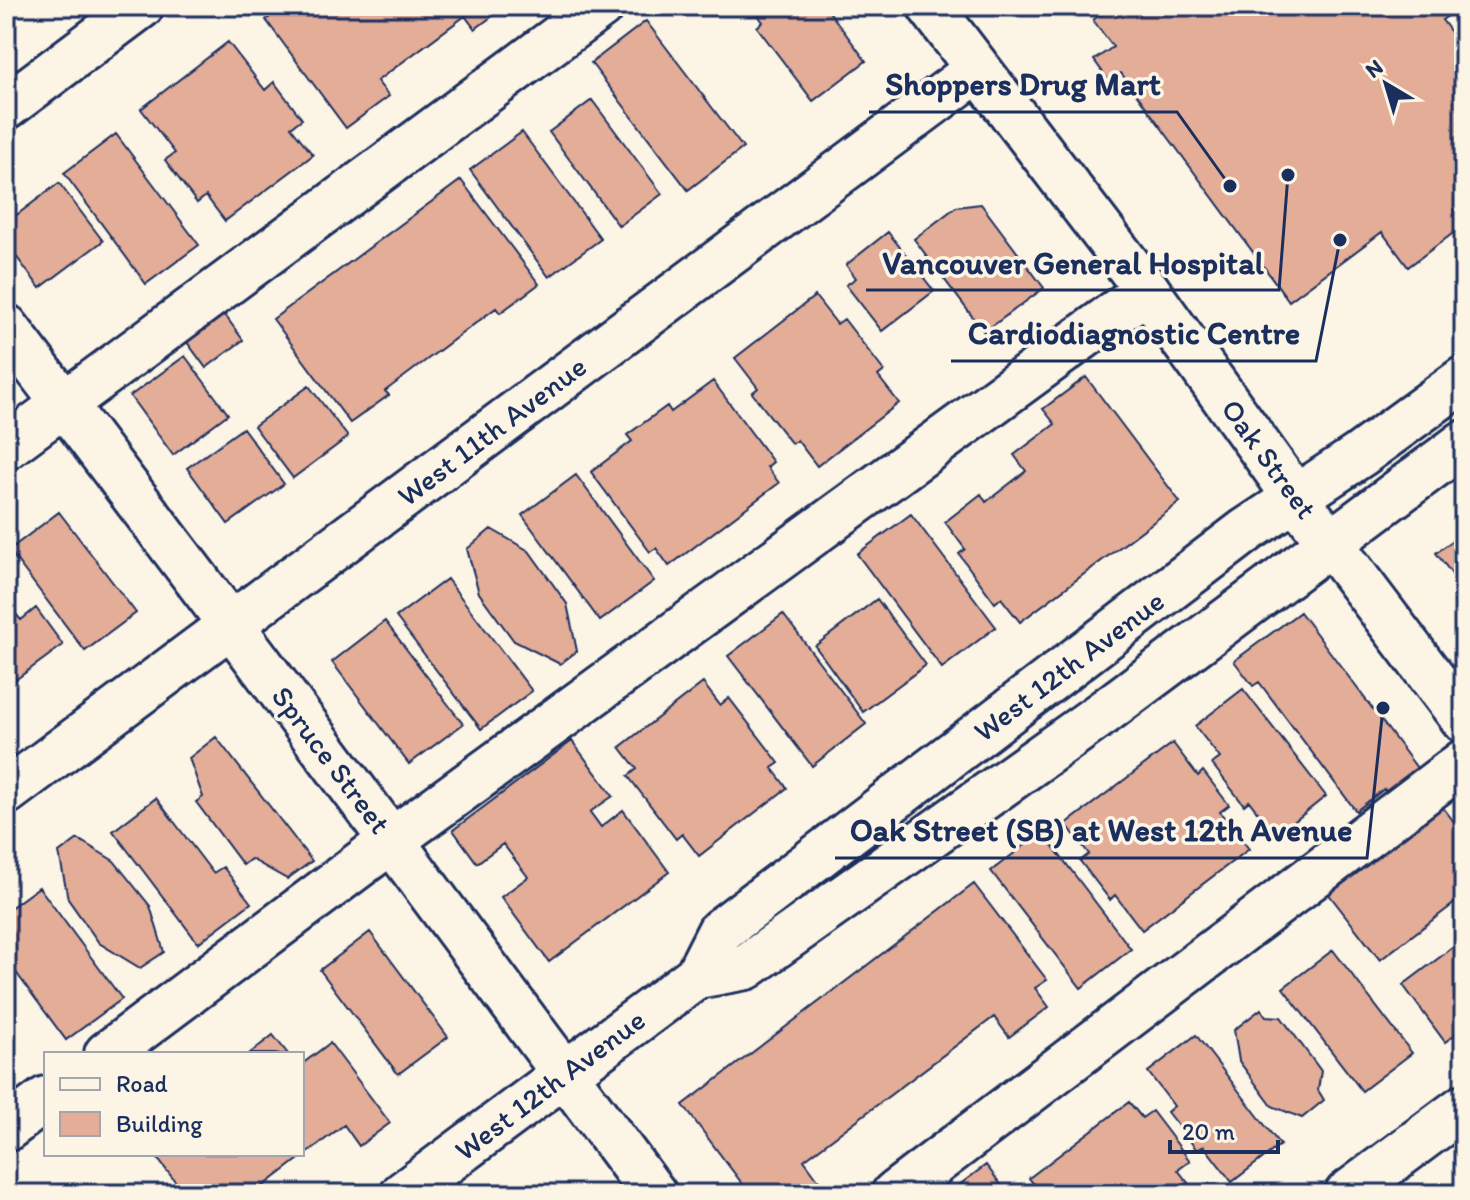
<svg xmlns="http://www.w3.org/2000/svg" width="1470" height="1200" viewBox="0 0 1470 1200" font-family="Itim,sans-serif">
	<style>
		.building { fill: #e3ad98; stroke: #1b2f5e; stroke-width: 2 }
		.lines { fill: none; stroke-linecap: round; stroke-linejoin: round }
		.minor-casing { stroke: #1b2f5e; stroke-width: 50 }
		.major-casing { stroke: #1b2f5e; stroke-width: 50 }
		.minor { stroke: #fcf5e5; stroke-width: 44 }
		.major { stroke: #fcf5e5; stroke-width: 44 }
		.labels { text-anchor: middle; stroke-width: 7; stroke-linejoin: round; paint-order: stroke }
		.street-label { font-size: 30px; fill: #1b2f5e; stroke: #fcf5e5 }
		.leader { fill: none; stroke: #1b2f5e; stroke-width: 3 }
		.callout-dot { fill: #1b2f5e; stroke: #fcf5e5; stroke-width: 3 }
		.callout-label { font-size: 32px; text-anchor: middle; font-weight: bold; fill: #1b2f5e; stroke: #fcf5e5; stroke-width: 7; stroke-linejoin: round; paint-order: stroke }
	</style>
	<rect width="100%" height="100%" fill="#fcf5e5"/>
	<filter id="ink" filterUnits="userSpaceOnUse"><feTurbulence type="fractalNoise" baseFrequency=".0125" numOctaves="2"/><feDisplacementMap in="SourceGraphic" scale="16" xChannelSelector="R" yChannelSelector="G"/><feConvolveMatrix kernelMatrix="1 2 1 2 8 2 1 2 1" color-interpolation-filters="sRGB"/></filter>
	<g filter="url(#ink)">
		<path class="building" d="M284 6H506L475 29 465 16 377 81 389 96 346 128 266 20Z
			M751 6H825L866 61 813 101 757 27 763 22Z
			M1112 6H1458L1459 8 1442 20 1464 49V225L1408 267 1382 232 1289 301 1121 73 1109 81 1094 60 1113 47 1093 20Z
			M646 21 743 148 688 190 591 63Z
			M228 42 265 90 274 82 302 119 291 127 313 155 225 221 206 196 197 203 165 160 175 153 141 109Z
			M592 100 662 194 619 226 549 132Z
			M522 132 601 239 549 277 470 170Z
			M116 134 199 245 146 284 64 173Z
			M461 180 539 284 500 313 496 308 385 391 389 395 350 423 273 319Z
			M59 183 103 241 40 288 6 243V223Z
			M981 204 1044 288 984 332 914 239 956 207Z
			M888 232 934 291 882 331 846 285 856 278 846 265Z
			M815 296 837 324 844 319 884 371 878 376 899 403 817 466 797 440 792 444 752 393 758 388 735 358Z
			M222 311 243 340 206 368 184 338Z
			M185 356 228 414 173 455 130 396Z
			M1086 377 1180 502 1020 622 1001 598 995 603 959 554 965 549 945 522 981 494 986 502 1026 471 1014 455 1055 424 1043 409Z
			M713 381 773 462 767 467 779 483 669 566 656 548 650 552 591 472 632 441 627 435 667 406 671 412Z
			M309 386 348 437 293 478 254 426Z
			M243 428 284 484 228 524 187 468Z
			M576 475 654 581 600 621 522 515Z
			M59 512 136 613 85 651 9 550Z
			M911 514 996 627 942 668 857 554Z
			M491 529 529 551 567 604 577 651 560 664 514 641 479 593 467 549Z
			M1464 532V590L1436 553Z
			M447 579 532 691 481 729 396 617Z
			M877 599 926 665 863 712 815 646Z
			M36 608 63 645 7 686 6 619 15 613 21 620Z
			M1300 612 1420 772 1389 795 1384 789 1356 811 1259 682 1253 686 1234 661Z
			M783 614 866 724 812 766 728 656Z
			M385 621 463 724 409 764 332 662Z
			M703 683 720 705 729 698 779 763 772 768 787 788 699 856 682 834 676 839 628 776 637 769 620 747Z
			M1243 689 1326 796 1276 836 1249 801 1244 805 1212 764 1220 758 1195 726Z
			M216 737 312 861 287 879 251 859 243 865 196 802 203 797 189 758Z
			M572 741 613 796 590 812 601 827 623 810 669 872 549 962 501 897 528 877 503 844 477 863 453 830Z
			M1173 743 1198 776 1203 771 1229 805 1220 812 1249 849 1142 930 1115 895 1110 900 1080 861 1089 854 1066 824Z
			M156 798 213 873 223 867 251 903 198 943 113 831Z
			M1439 802 1464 835V896L1380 960 1324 888Z
			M1042 832 1131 949 1081 988 991 871Z
			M78 839 114 861 150 906 164 952 140 968 99 943 68 899 59 853Z
			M974 884 1047 980 1035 988 1049 1007 1009 1037 994 1017 804 1160 820 1182 804 1194H750L683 1105Z
			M39 887 122 999 66 1040 6 959V911Z
			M370 932 448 1037 398 1074 320 970Z
			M1464 939V1028L1445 1042 1403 985Z
			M1333 950 1412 1053 1362 1091 1283 988Z
			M1261 1009 1266 1016 1281 1017 1321 1071 1318 1090 1324 1100 1302 1118 1272 1106 1239 1061 1234 1030Z
			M273 1035 288 1054H249Z
			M1196 1035 1280 1145 1232 1182 1204 1146 1197 1150 1167 1112 1174 1106 1148 1072Z
			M330 1043 390 1123 359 1146 344 1125 253 1194H185L154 1154H302V1064Z
			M1129 1102 1142 1118 1152 1111 1190 1161 1178 1170 1196 1193 1041 1194 1029 1178Z
			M986 1165 1008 1194H947Z"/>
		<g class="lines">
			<defs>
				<path id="minor" d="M6 107 141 6
					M6 327 253 654 654 1194
					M6 447 601 6
					M6 792 977 70
					M697 976 746 967 1107 710 1464 443
					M107 1054 391 841 1147 290
					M6 1129 46 1099
					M403 1194 697 976 720 931 1247 530 1360 455 1464 379
					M894 1194 1464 762
					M1347 1194 1464 1107"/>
				<path id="major" d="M930 6 1147 290 1296 498 1464 720"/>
			</defs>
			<use href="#minor" class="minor-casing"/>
			<use href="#major" class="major-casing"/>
			<use href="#minor" class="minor"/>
			<use href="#major" class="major"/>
		</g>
	</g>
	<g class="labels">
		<g class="street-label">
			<text transform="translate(492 431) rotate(-37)" y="10">West 11th Avenue</text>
			<text transform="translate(1269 459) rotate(54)" y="10">Oak Street</text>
			<text transform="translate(1069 666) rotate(-37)" y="10">West 12th Avenue</text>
			<text transform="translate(331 760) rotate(53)" y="10">Spruce Street</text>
			<text transform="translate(550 1085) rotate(-37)" y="10">West 12th Avenue</text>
		</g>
	</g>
	<path class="leader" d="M1230 186L1177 112H869M1288 175L1279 290H866M1340 240L1316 361H951M1383 708L1367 858H835"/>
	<g class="callout-dot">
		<circle cx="1230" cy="186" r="8"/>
		<circle cx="1288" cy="175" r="8"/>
		<circle cx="1340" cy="240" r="8"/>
		<circle cx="1383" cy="708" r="8"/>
	</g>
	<g class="callout-label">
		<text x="1023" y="95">Shoppers Drug Mart</text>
		<text x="1073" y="274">Vancouver General Hospital</text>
		<text x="1134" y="344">Cardiodiagnostic Centre</text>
		<text x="1101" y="841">Oak Street (SB) at West 12th Avenue</text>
	</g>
	<rect width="1470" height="1200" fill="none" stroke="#fcf5e5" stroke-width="32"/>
	<rect x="16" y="16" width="1438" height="1168" fill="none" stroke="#1b2f5e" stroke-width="3" filter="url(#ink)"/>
	<rect x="44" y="1052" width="260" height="104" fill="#fcf5e5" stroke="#a2a6af" stroke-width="2"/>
	<rect x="60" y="1078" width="40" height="12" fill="#fcf5e5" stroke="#a2a6af" stroke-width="2"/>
	<text x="116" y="1092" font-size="24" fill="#1b2f5e">Road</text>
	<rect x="60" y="1112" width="40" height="24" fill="#e3ad98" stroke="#a2a6af" stroke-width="2"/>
	<text x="116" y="1132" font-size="24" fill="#1b2f5e">Building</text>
	<g transform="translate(1386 84) rotate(322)" stroke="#fcf5e5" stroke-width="6" paint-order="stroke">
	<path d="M0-6L14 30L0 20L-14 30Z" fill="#1b2f5e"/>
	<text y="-12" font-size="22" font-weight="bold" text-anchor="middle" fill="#1b2f5e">N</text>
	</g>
	<path d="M1170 1140v12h108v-12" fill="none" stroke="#1b2f5e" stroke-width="4"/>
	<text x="1182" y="1140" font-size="24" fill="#1b2f5e" stroke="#fcf5e5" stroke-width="6" paint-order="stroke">20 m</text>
</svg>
